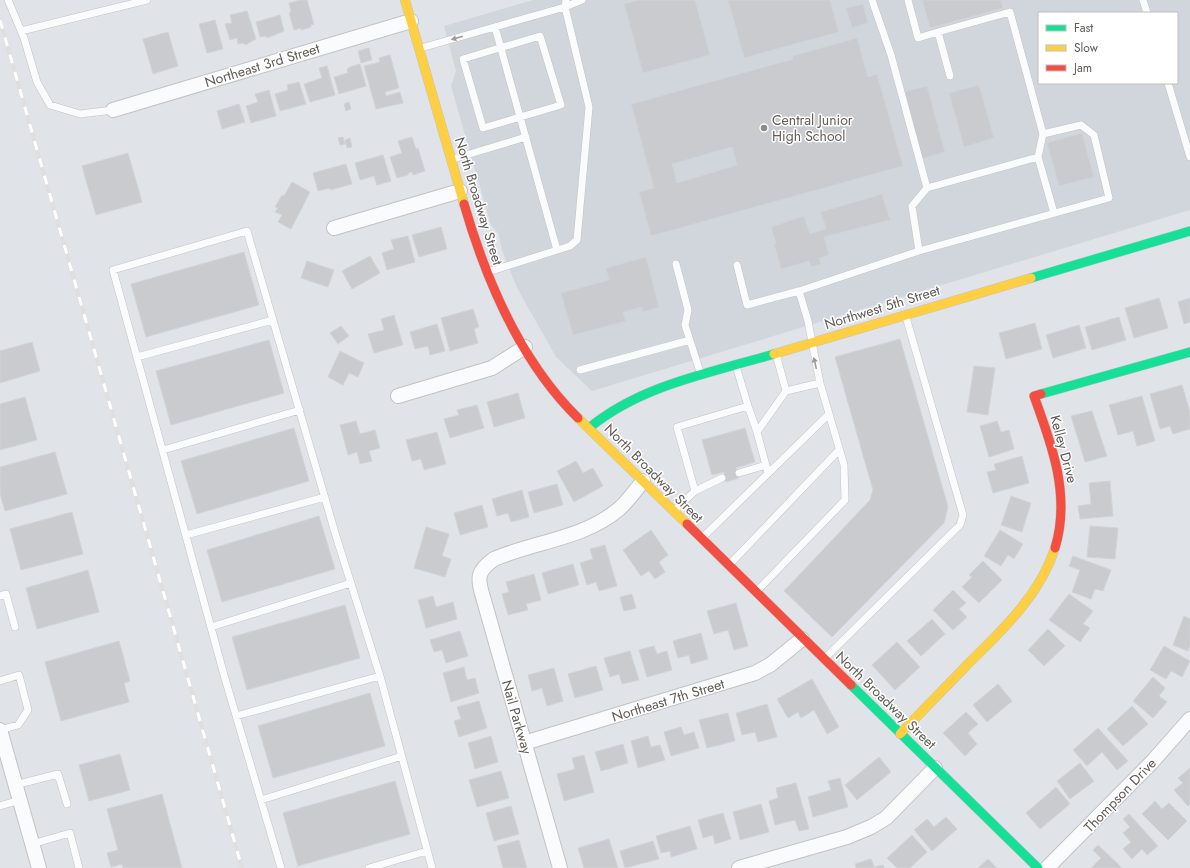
<svg xmlns="http://www.w3.org/2000/svg" width="1190" height="868" viewBox="0 0 1190 868" font-family="Jost,sans-serif">
	<style>
		.education { fill: #d1d6dd; fill-rule: evenodd }
		.building { fill: #cacbce; stroke: #d0d4d8; fill-rule: evenodd }
		.lines { fill: none; stroke-linecap: round; stroke-linejoin: round }
		.lane-casing { stroke: #c3c2c2; stroke-width: 8 }
		.street-casing { stroke: #c3c2c2; stroke-width: 16 }
		.fast-casing { stroke: #c2c2c2; stroke-width: 10 }
		.slow-casing { stroke: #c2c2c2; stroke-width: 10 }
		.jam-casing { stroke: #c2c2c2; stroke-width: 10 }
		.lane { stroke: #fafbfc; stroke-width: 7 }
		.street { stroke: #fafbfc; stroke-width: 14 }
		.fast { stroke: #16e098; stroke-width: 9 }
		.slow { stroke: #ffcf43; stroke-width: 9 }
		.jam { stroke: #f24e42; stroke-width: 9 }
		.rail-casing { stroke: #dfdfe0; stroke-width: 4.5 }
		.rail { stroke: #fff; stroke-width: 3; stroke-dasharray: 9; stroke-linecap: butt }
		.oneway { fill: #9e9b99 }
		.poi-dot { fill: #8d8b8a; stroke: #fff; stroke-width: 1.5 }
		.labels { text-anchor: middle; stroke-width: 3; stroke-linejoin: round; paint-order: stroke }
		.street-label { font-size: 14px; fill: #615b57; stroke: #fff }
		.poi-label { font-size: 14px; fill: #615b57; stroke: #fff; text-anchor: start }
	</style>
	<rect width="100%" height="100%" fill="#e0e4e8"/>
	<path class="education" d="M533 0H1190V210L592 391 556 357 517 288 503 253 498 233 491 225 451 86 456 71 444 26ZM1039 13H1177V83H1039Z"/>
	<path class="building" d="M300 0H307L314 24 311 25V27L301 30V28L294 30 289 13 291 12 289 3Z
		M639 0H695L710 55 643 73 624 4Z
		M728 0H830L839 32 744 58Z
		M922 0H1001L1003 8 930 28Z
		M863 4 868 23 852 28 846 8Z
		M247 11 256 39 245 45 244 43 238 44 237 38 230 40 225 24 232 23 230 15Z
		M280 15 284 31 267 38 266 36 260 37 256 22Z
		M215 20 223 49 207 53 199 24Z
		M168 32 178 66 153 74 143 39Z
		M857 38 868 77 877 74 903 166 651 236 639 192 654 188 631 104 793 59 792 56ZM732 147 737 165 677 183 672 164Z
		M369 48 372 60 361 63 358 51Z
		M390 55 399 88 385 92 386 96 400 92 403 103 376 109 364 66 380 62 379 58Z
		M360 64 366 86 339 94 334 77 348 73 347 69 350 67Z
		M327 66 335 95 310 102 304 84 322 78 319 68Z
		M299 82 306 104 280 111 275 94 288 90 287 85Z
		M979 85 994 138 964 147 949 93Z
		M927 86 945 152 921 159 903 92Z
		M269 90 276 116 251 123 246 106 258 102 255 94Z
		M349 102 351 109 346 111 344 104Z
		M239 104 245 122 222 129 217 111Z
		M1082 133 1094 177 1059 186 1047 143Z
		M343 137 345 144 340 145 338 138Z
		M412 137 416 149 418 148 425 171 413 175 412 172 408 173V175L397 178 390 157 402 153 398 141Z
		M350 138 352 147 347 148 345 140Z
		M128 153 142 202 96 215 82 166Z
		M383 155 391 181 377 185 374 176 360 180 355 163Z
		M346 164 352 184 330 190V188L318 191 313 173Z
		M292 182 310 192 291 229 278 222 282 215 275 212 278 208 275 207 282 195 284 196Z
		M882 194 890 220 824 237 829 255 819 258 821 264 811 267 809 261 781 269 774 244 776 243 771 227 804 216 810 234 826 229 821 212Z
		M441 227 447 249 419 257 412 235Z
		M408 236 415 262 387 270 382 253 394 249 391 240Z
		M244 252 259 305 146 337 131 284Z
		M370 256 380 273 352 289 342 271Z
		M646 257 659 307 643 312 642 307 623 312 626 321 573 335 561 293 609 280 606 268Z
		M307 261 334 270 328 287 301 278Z
		M1159 298 1168 328 1134 338 1125 308Z
		M1190 298V322L1184 324 1178 302Z
		M473 309 479 327 474 329 478 343 450 351 441 318Z
		M394 315 403 345 374 353 368 334 384 330 381 319Z
		M1119 317 1126 340 1092 350 1085 327Z
		M1035 323 1042 349 1006 359 999 333Z
		M437 324 445 351 430 355 428 346 415 349 410 332Z
		M1079 325 1086 348 1053 358 1046 335Z
		M341 326 349 336 338 344 330 333Z
		M900 339 948 507 944 523 832 637 784 591 870 500 873 490 835 357Z
		M269 340 284 393 171 425 156 371Z
		M32 342 40 371 0 383V351Z
		M340 351 364 363 358 377 349 373 343 385 328 377Z
		M974 366 995 368 988 415 967 412Z
		M1182 385 1190 412V429L1173 434 1170 426 1160 429 1150 394Z
		M518 393 525 418 494 427 487 402Z
		M1142 396 1155 441 1137 446 1133 431 1118 435 1109 405Z
		M25 397 37 440 0 450V404Z
		M477 405 484 428 450 438 444 419 459 415 457 410Z
		M1092 411 1107 456 1085 462 1071 416Z
		M356 421 360 434 375 430 380 448 369 451 372 461 360 464 357 452 348 455 340 425Z
		M997 421 1001 432 1009 430 1014 449 989 457 980 426Z
		M294 428 309 481 197 514 181 461Z
		M745 428 755 462 736 468 739 478 726 482 724 472 712 475 702 440Z
		M437 432 446 464 424 470 421 459 412 461 406 440Z
		M55 452 67 494 5 511 0 494V467Z
		M1022 456 1029 483 993 493 987 472 996 470 994 464Z
		M576 461 583 473 593 468 603 486 574 502 557 471Z
		M1110 481 1113 516 1080 519 1078 506 1091 504 1089 483Z
		M557 484 563 505 534 513 528 492Z
		M522 490 529 517 511 522 508 513 497 516 492 499Z
		M1011 496 1031 503 1022 532 1001 525Z
		M482 505 488 527 460 535 454 513Z
		M72 512 83 554 21 570 10 529Z
		M319 516 335 569 222 602 207 550Z
		M1090 526 1118 528 1115 559 1087 557Z
		M426 527 449 534 442 556 451 559 445 577 414 568Z
		M651 530 668 555 659 562 665 572 655 579 649 571 641 576 623 550Z
		M1000 530 1023 544 1014 559 1008 555 1001 566 984 556Z
		M605 545 617 586 599 591 596 582 587 585 580 563 593 559 590 549Z
		M1073 556 1111 570 1103 591 1095 589 1091 599 1072 592 1080 570 1069 566Z
		M983 561 1002 580 979 603 962 587 972 577 969 575Z
		M573 564 579 585 548 594 542 573Z
		M88 570 99 612 37 629 26 588Z
		M534 574 541 600 526 604 528 610 508 615 502 594 509 592 506 582Z
		M953 590 966 603 959 609 967 617 953 630 933 610Z
		M632 594 636 608 624 611 620 597Z
		M1069 594 1093 611 1083 624 1090 628 1080 642 1049 620Z
		M433 596 436 607 453 602 457 619 426 628 418 600Z
		M736 603 748 646 734 650 728 630 714 634 707 611Z
		M345 605 360 658 247 690 232 637Z
		M1184 616 1190 619V646L1188 651 1173 645Z
		M932 619 945 634 921 656 907 641Z
		M1048 629 1065 646 1044 666 1028 650Z
		M460 631 468 656 446 663 442 650 434 652 430 640Z
		M701 633 708 659 691 664 689 655 678 658 673 641Z
		M119 641 130 681 124 683 129 702 61 721 45 662Z
		M897 642 920 667 895 690 872 665Z
		M654 646 657 654 667 651 672 670 647 677 639 650Z
		M1164 646 1190 661 1182 677 1171 671 1166 679 1150 670Z
		M630 651 639 680 622 684 619 674 610 677 604 658Z
		M596 666 603 690 575 698 568 674Z
		M464 667 467 680 475 678 479 693 451 702 443 673Z
		M554 668 563 701 547 706 542 688 532 691 528 675Z
		M1153 677 1165 688 1159 696 1167 702 1153 718 1133 701Z
		M812 679 839 727 827 734 814 710 801 718 798 712 788 718 777 699Z
		M998 684 1012 701 987 722 973 705Z
		M370 693 385 746 273 778 258 726Z
		M479 701 487 728 459 737 454 721 461 719 457 707Z
		M767 704 777 737 758 742 755 732 742 735 736 713Z
		M1132 706 1148 724 1123 746 1107 729Z
		M966 712 978 724 968 733 977 744 965 756 943 733Z
		M728 713 735 741 707 748 699 720Z
		M681 727 684 735 694 732 699 748 671 756 664 732Z
		M1098 728 1128 761 1117 770 1102 752 1087 766 1073 750Z
		M491 736 498 762 475 769 468 743Z
		M648 736 651 747 660 745 665 760 638 768 631 741Z
		M623 744 628 763 601 771 595 752Z
		M120 754 130 790 89 801 79 765Z
		M584 755 594 792 564 801 557 774 575 769 572 758Z
		M879 757 891 772 857 800 845 785Z
		M1080 763 1094 781 1070 799 1057 781Z
		M1190 768V804L1188 806 1174 790 1183 783 1178 778Z
		M501 771 509 798 477 807 469 780Z
		M840 778 848 807 813 817 808 797 831 790 828 781Z
		M395 781 410 834 298 866 283 813Z
		M796 783 809 829 799 831 795 820 775 825 769 801 778 798 776 788Z
		M1056 787 1070 804 1040 829 1026 813Z
		M162 794 182 868H123L122 864 111 867 107 853 118 850 107 809Z
		M1155 801 1162 809 1169 803 1187 821 1168 840 1142 814Z
		M761 804 769 832 740 840 733 812Z
		M511 806 519 834 494 841 486 813Z
		M723 813 731 839 715 844 713 835 703 838 698 820Z
		M1129 814 1158 846 1147 855 1142 849 1132 859 1123 849 1131 842 1123 833 1130 827 1123 819Z
		M946 817 957 829 932 851 914 830 927 819 934 827Z
		M690 826 697 849 671 857 670 851 661 853 656 836Z
		M912 835 927 852 910 868H897L887 858Z
		M609 839 618 868H584L578 848Z
		M519 840 527 868H503L497 846Z
		M653 841 659 859 625 868 620 851Z
		M1098 845 1122 868H1091L1101 858 1093 850Z
		M871 859 874 867 883 865 884 868H856L855 864Z
		M988 859 997 868H978Z"/>
	<g class="lines">
		<defs>
			<path id="lane" d="M8 0 24 38 37 82 50 105 80 114 113 110
				M566 0 565 7 582 0
				M872 0 891 55 927 188
				M908 0 918 38 938 32
				M1143 0 1147 13
				M495 27 557 250
				M21 31 147 0
				M540 36 561 105 483 128 463 59Z
				M421 48 565 7 589 107 577 240 570 246 488 272
				M1168 83 1190 157
				M1038 157 1054 213
				M453 159 526 137
				M919 251 1109 198 1094 135 1081 125 1043 134
				M676 264 688 310 685 325 701 375
				M737 265 747 305 799 291
				M776 354 786 391 820 383
				M137 357 273 320
				M580 370 690 340
				M748 406 757 432 786 391
				M757 432 768 473
				M163 450 300 410
				M739 473 766 465
				M695 491 677 427 748 406 736 366
				M675 510 695 491 722 478
				M186 535 325 497
				M703 537 829 414
				M730 564 839 450
				M757 591 845 500 844 465 820 383 808 321 799 291 919 251 912 206 927 188 1038 157 1043 134 1010 12 938 32 950 76
				M0 596 6 594 15 627
				M211 627 351 583
				M825 658 960 525 963 515 906 317
				M0 681 19 675 28 710 18 725 0 730
				M236 716 380 676
				M15 785 58 774 67 804
				M261 800 402 756
				M0 806 20 800
				M32 844 70 833 79 868
				M281 868 224 675 113 270 247 231 336 536 380 676 432 868
				M369 868 427 851"/>
			<path id="street" d="M113 110 411 21
				M334 228 460 191
				M398 396 492 368 525 347
				M0 730 39 868
				M524 743 755 673 770 665 802 639
				M560 868 483 597C477 578 477 571 494 559 536 541 583 539 619 509 628 501 635 491 643 481
				M739 868 847 837 871 827 886 818 935 768
				M1047 868 1153 761 1190 719"/>
			<path id="fast" d="M1031 278 1190 231
				M1041 394 1190 352
				M589 428C641 385 710 373 774 354
				M851 685 1038 868"/>
			<path id="slow" d="M405 0 464 204
				M774 354 1031 278
				M578 418 687 524
				M900 734C922 711 944 689 966 666 1000 632 1040 596 1055 548"/>
			<path id="jam" d="M464 204C486 280 521 362 578 418
				M1041 394 1034 396C1052 445 1071 496 1055 548
				M687 524 851 685"/>
		</defs>
		<use href="#lane" class="lane-casing"/>
		<use href="#street" class="street-casing"/>
		<use href="#fast" class="fast-casing"/>
		<use href="#slow" class="slow-casing"/>
		<use href="#jam" class="jam-casing"/>
		<use href="#lane" class="lane"/>
		<use href="#street" class="street"/>
		<use href="#fast" class="fast"/>
		<use href="#slow" class="slow"/>
		<use href="#jam" class="jam"/>
		<defs>
			<path id="rail" d="M0 20 242 868"/>
		</defs>
		<use href="#rail" class="rail-casing"/>
		<use href="#rail" class="rail"/>
	</g>
	<defs><path id="oneway-solid" d="M-6-.8H1V-3.2L6.5 0L1 3.2V.8H-6Z"/></defs>
	<g class="oneway">
		<use href="#oneway-solid" transform="translate(457 38) rotate(164)"/>
		<use href="#oneway-solid" transform="translate(815 363) rotate(-103)"/>
	</g>
	<circle class="poi-dot" cx="764" cy="128" r="4"/>
	<g class="labels">
		<g class="street-label">
			<text transform="translate(262 65) rotate(-17)" y="5">Northeast 3rd Street</text>
			<text transform="translate(479 201) rotate(73)" y="5">North Broadway Street</text>
			<text transform="translate(882 307) rotate(-17)" y="5">Northwest 5th Street</text>
			<text transform="translate(1064 449) rotate(75)" y="5">Kelley Drive</text>
			<text transform="translate(654 473) rotate(45)" y="5">North Broadway Street</text>
			<text transform="translate(668 700) rotate(-17)" y="5">Northeast 7th Street</text>
			<text transform="translate(886 700) rotate(44)" y="5">North Broadway Street</text>
			<text transform="translate(517 717) rotate(74)" y="5">Nail Parkway</text>
			<text transform="translate(1120 795) rotate(-46)" y="5">Thompson Drive</text>
		</g>
		<g class="poi-label">
			<text x="772" y="125">Central Junior<tspan x="772" dy="16">High School</tspan></text>
		</g>
	</g>
	<rect x="1038" y="12" width="140" height="72" fill="#ffffff" stroke="#c0bdbc"/>
	<rect x="1046" y="25" width="20" height="6" fill="#16e098" stroke="#c0bdbc"/>
	<text x="1074" y="32" font-size="12" fill="#615b57">Fast</text>
	<rect x="1046" y="45" width="20" height="6" fill="#ffcf43" stroke="#c0bdbc"/>
	<text x="1074" y="52" font-size="12" fill="#615b57">Slow</text>
	<rect x="1046" y="65" width="20" height="6" fill="#f24e42" stroke="#c0bdbc"/>
	<text x="1074" y="72" font-size="12" fill="#615b57">Jam</text>
</svg>
